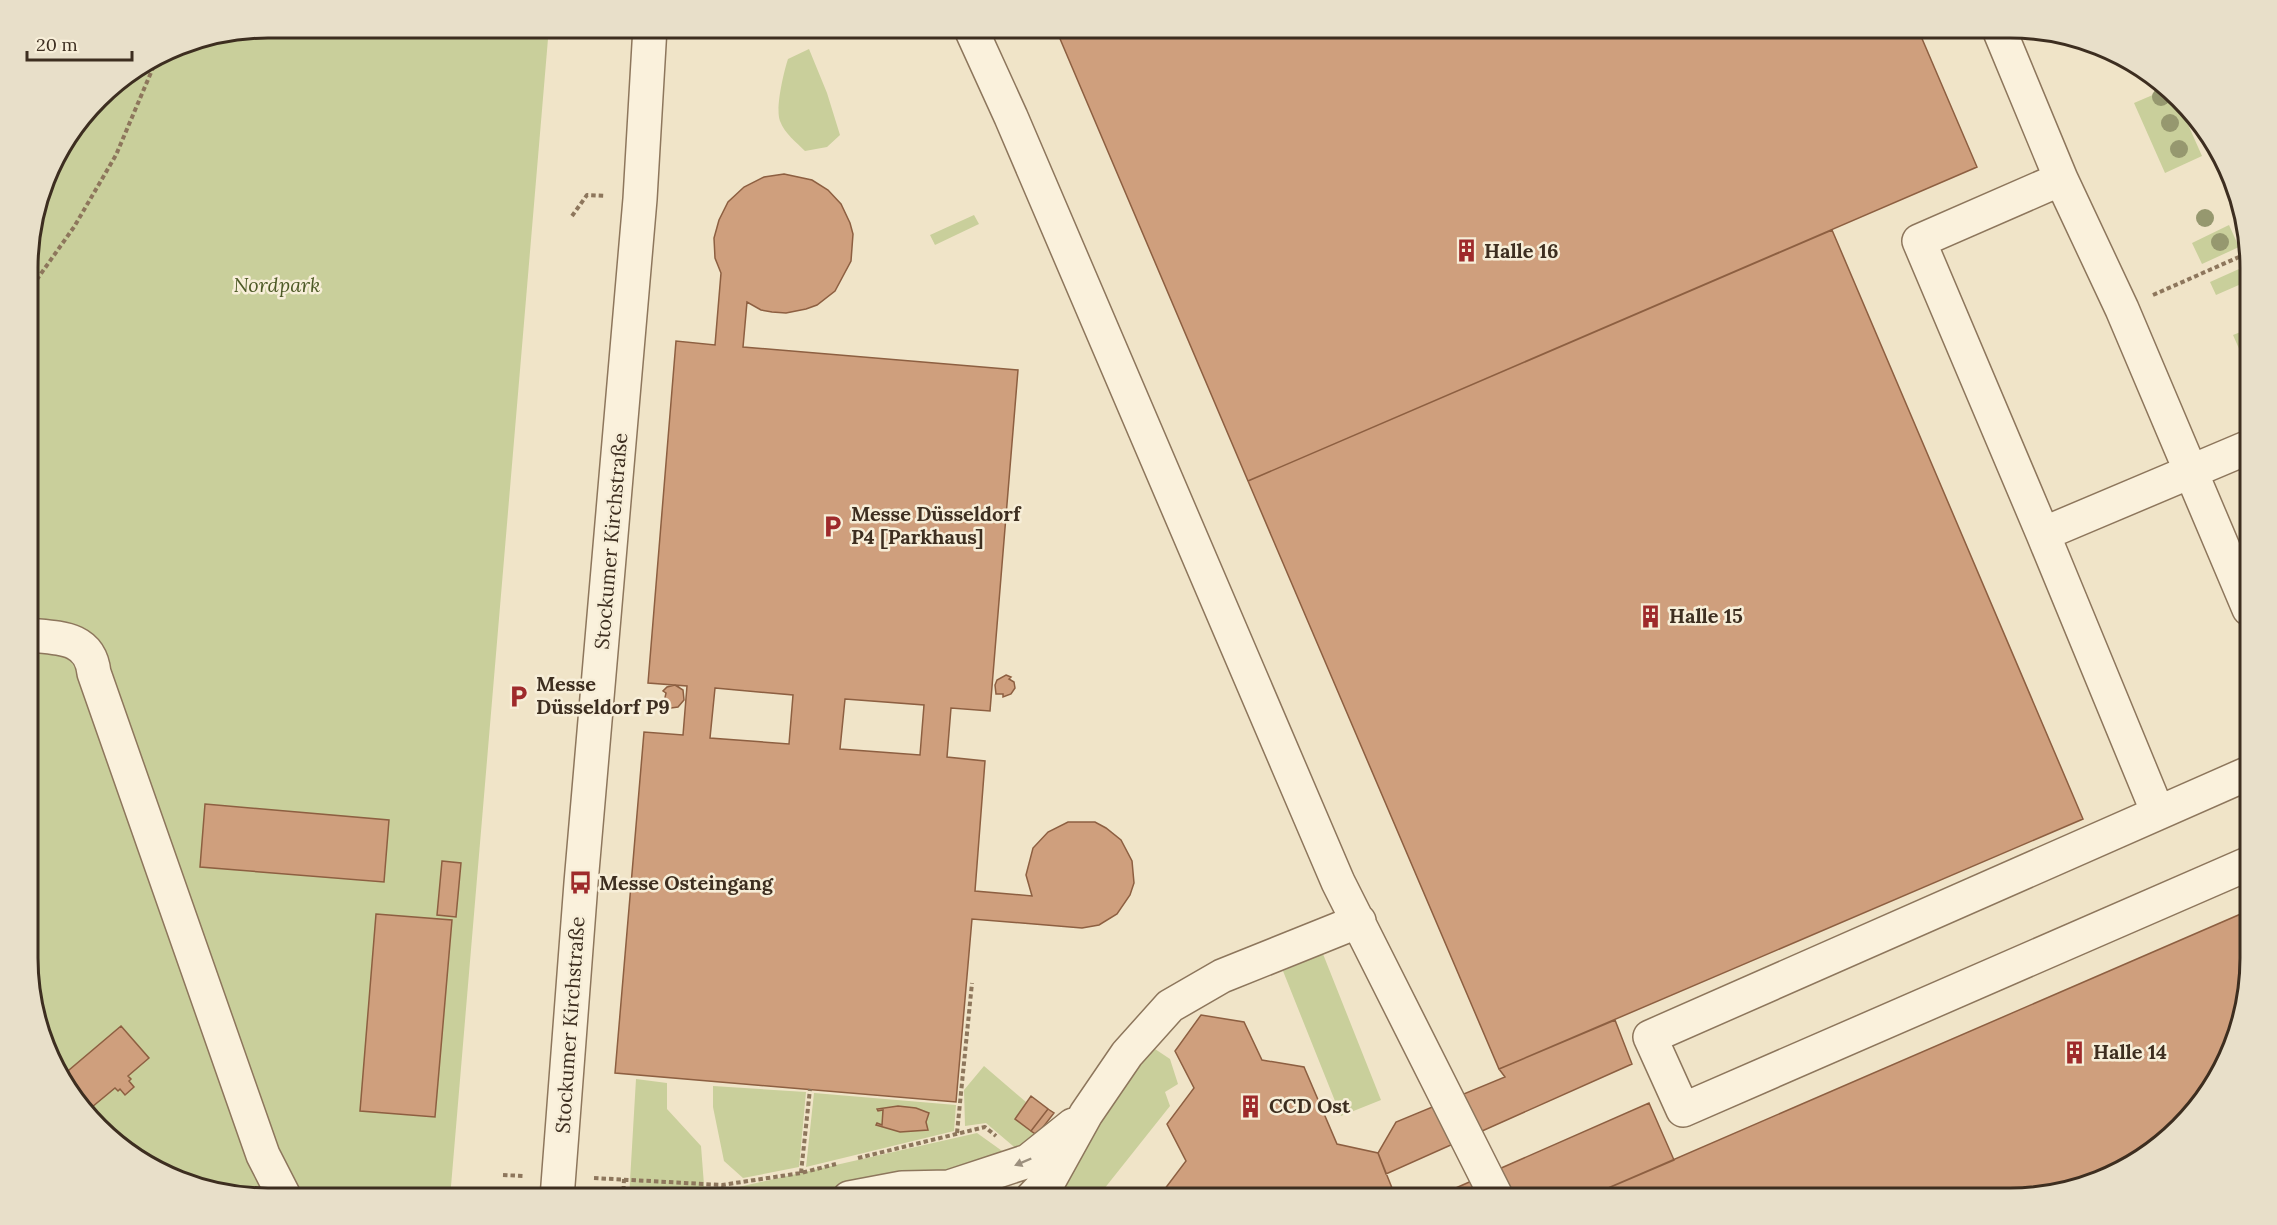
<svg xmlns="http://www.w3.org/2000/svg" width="2277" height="1225" viewBox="0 0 2277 1225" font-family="Lora,serif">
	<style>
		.green { fill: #c9cf9b }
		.building { fill: #cf9f7d; stroke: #8d5f41; stroke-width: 1.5; fill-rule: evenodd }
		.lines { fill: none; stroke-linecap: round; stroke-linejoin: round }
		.minor-casing { stroke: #8d765c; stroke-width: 36 }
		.path { stroke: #8d765c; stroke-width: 4; stroke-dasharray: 4.5 3; stroke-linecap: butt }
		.minor { stroke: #faf1dc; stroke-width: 33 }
		.tree { fill: #96986f }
		.oneway { fill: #9c907e }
		.labels { text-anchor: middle; stroke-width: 5; stroke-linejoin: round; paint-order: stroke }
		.poi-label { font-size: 20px; font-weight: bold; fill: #3d2e20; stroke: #f7eed8; text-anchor: start }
		.park-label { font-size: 20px; font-style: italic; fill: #4d5a26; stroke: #f7eed8 }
		.street-label { font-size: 20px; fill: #3d2e20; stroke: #f7eed8 }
		.rim { fill: none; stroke: #3d2e20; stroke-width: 3 }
	</style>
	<rect width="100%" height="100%" fill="#f0e4c8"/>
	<path class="green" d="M268 27H549L450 1198H268L161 1173 109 1139 68 1091 29 989 28 251 52 161 109 87 176 45Z
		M809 49 827 93 840 135 827 147 805 151C796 142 785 134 780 121 775 109 784 71 788 59Z
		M2169 88 2175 95 2202 156 2165 173 2134 103Z
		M974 215 979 224 935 245 930 235Z
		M2229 225 2239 247 2202 264 2192 243Z
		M2248 265V281L2216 295 2210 282Z
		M2248 329V369L2233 335Z
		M1323 954 1381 1100 1341 1116 1283 971Z
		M1152 1047 1170 1059 1178 1084 1165 1092 1170 1106 1104 1189C1081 1199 1073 1191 1054 1179Z
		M984 1066 1026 1102 1015 1119 1037 1135 1020 1152 986 1123 965 1126 964 1090Z
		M636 1079 667 1083V1109L701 1146 705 1198H629Z
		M713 1086 806 1092 799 1167 743 1178 724 1161 713 1107Z
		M814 1093 956 1105 954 1131 806 1167Z
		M977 1133 1012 1158 984 1169 895 1178 834 1189 808 1198H734V1188Z"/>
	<path class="building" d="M1055 27H1917L1977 167 1248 481Z
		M784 174 812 180 828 190 841 204 850 223 853 234 851 261 835 291 817 305 806 309 786 313 772 312 761 310 747 302 743 347 1018 370 990 711 951 708 947 757 985 761 975 891 1032 896 1026 875 1033 848 1048 832 1068 822H1095L1106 828 1121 840 1132 861 1134 883 1130 895 1117 914 1099 925 1082 928 972 919 956 1102 615 1073 644 732 683 735 687 686 648 683 676 341 715 345 721 273 715 258 714 238 719 220 728 202 744 187 764 177ZM715 688 793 695 789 744 710 738ZM845 699 924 705 920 755 840 749Z
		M1832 230 2083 819 1499 1069 1248 481Z
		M1006 675 1011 677 1009 679 1014 682 1015 688 1011 694 1003 697V694H996L995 685 997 680Z
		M675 685 683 690 684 700 678 707 671 708 664 702 666 693 663 691 667 687Z
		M205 804 389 820 384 882 200 867Z
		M442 861 461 863 456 917 437 915Z
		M2250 910V958L2225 1064 2190 1116 2143 1158 2086 1185 2025 1198H1585Z
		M376 914 452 920 435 1117 360 1111Z
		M1201 1015 1244 1022 1262 1060 1304 1067 1337 1144 1378 1153 1396 1198H1158L1186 1161 1167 1124 1194 1088 1175 1051Z
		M1615 1020 1632 1064 1386 1174 1378 1153 1396 1122 1505 1077 1499 1069Z
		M121 1026 149 1058 128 1076 131 1079 129 1081 134 1087 125 1095 120 1089 118 1091 115 1088 86 1112 68 1091 62 1076Z
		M1031 1096 1048 1109 1031 1131 1015 1119Z
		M1649 1103 1674 1160 1585 1198H1558L1557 1193 1546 1198H1433Z
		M898 1106 916 1108 929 1113 926 1122 928 1130 900 1132 876 1125 877 1123 882 1125 883 1110 878 1111 877 1109Z
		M1048 1109 1054 1113 1037 1135 1031 1131Z"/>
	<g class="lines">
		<defs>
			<path id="minor" d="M970 27 1011 117 1338 882 1497 1198
				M1998 27 2061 179 2122 309 2249 609
				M2061 179 1919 241 2043 534 2158 813
				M2043 534 2249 447
				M28 635C58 638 90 636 94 673L263 1155 285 1198
				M2249 773 1650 1037 1683 1110 2250 863
				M949 1187 1028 1161 1073 1125
				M557 1198 581 883 640 199 650 27
				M849 1198 902 1188 949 1187 968 1197
				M1032 1198 1050 1179 1086 1114 1127 1054 1170 1006 1222 976 1359 921"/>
		</defs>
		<use href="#minor" class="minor-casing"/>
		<path class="path" d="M572 216 587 195 606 196
			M28 292 74 227 116 155 158 56
			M2153 295 2248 253
			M957 1133 972 983
			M858 1158 985 1127 996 1136
			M801 1173 810 1089
			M503 1175 523 1176
			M594 1178 722 1185 801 1173 836 1164
			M623 1198 624 1179"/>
		<use href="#minor" class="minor"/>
	</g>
	<g class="tree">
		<circle cx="2161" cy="97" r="9"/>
		<circle cx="2170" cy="123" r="9"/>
		<circle cx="2179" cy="149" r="9"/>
		<circle cx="2205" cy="218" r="9"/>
		<circle cx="2220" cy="242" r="9"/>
	</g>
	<defs><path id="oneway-solid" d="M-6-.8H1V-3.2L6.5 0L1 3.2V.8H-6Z" transform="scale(1.5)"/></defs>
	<use class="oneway" href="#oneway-solid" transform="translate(1023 1162) rotate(157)"/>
	<defs>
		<symbol id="building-bare" viewBox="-9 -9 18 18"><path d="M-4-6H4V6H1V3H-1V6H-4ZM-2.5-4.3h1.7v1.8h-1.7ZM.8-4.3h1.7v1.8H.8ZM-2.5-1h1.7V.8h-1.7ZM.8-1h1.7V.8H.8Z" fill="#9e2a2b" stroke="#f7eed8" stroke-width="2.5" paint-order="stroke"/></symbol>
		<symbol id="parking-bare" viewBox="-9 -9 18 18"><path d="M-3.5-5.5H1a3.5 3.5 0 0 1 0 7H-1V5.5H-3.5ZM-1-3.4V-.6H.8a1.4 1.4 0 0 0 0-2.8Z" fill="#9e2a2b" stroke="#f7eed8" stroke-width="2.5" paint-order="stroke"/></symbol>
		<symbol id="bus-bare" viewBox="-9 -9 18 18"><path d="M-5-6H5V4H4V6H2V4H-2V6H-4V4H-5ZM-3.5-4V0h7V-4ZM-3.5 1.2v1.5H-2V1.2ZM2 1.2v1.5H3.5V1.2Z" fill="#9e2a2b" stroke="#f7eed8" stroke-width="2.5" paint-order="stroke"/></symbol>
	</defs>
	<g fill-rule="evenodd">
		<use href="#building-bare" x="1450" y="234" width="33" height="33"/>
		<use href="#parking-bare" x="816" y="510" width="33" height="33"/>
		<use href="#building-bare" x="1634" y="600" width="33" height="33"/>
		<use href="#parking-bare" x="502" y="680" width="33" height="33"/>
		<use href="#bus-bare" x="564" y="866" width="33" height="33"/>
		<use href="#building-bare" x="2058" y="1036" width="33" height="33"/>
		<use href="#building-bare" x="1234" y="1090" width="33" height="33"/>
	</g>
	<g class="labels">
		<g class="poi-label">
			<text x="1484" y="258">Halle 16</text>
			<text x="851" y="521">Messe Düsseldorf<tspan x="851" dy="23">P4 [Parkhaus]</tspan></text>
			<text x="1669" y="623">Halle 15</text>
			<text x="536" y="691">Messe<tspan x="536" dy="23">Düsseldorf P9</tspan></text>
			<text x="599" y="890">Messe Osteingang</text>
			<text x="2093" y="1059">Halle 14</text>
			<text x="1269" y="1113">CCD Ost</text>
		</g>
		<g class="park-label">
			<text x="277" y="292">Nordpark</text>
		</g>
		<g class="street-label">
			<text transform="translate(611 541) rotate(-85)" y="7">Stockumer Kirchstraße</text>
			<text transform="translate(570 1025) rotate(-86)" y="7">Stockumer Kirchstraße</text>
		</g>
	</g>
	<path d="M0 0H2277V1225H0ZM268 38H2010A230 230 0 0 1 2240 268V958A230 230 0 0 1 2010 1188H268A230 230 0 0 1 38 958V268A230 230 0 0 1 268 38Z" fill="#e8dfc9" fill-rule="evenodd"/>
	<path class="rim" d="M268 38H2010A230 230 0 0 1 2240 268V958A230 230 0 0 1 2010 1188H268A230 230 0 0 1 38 958V268A230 230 0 0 1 268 38Z"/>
	<path d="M27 51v9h105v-9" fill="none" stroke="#3d2e20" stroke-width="3"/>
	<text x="36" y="51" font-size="18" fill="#3d2e20" stroke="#f7eed8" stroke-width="4.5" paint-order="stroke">20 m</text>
</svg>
